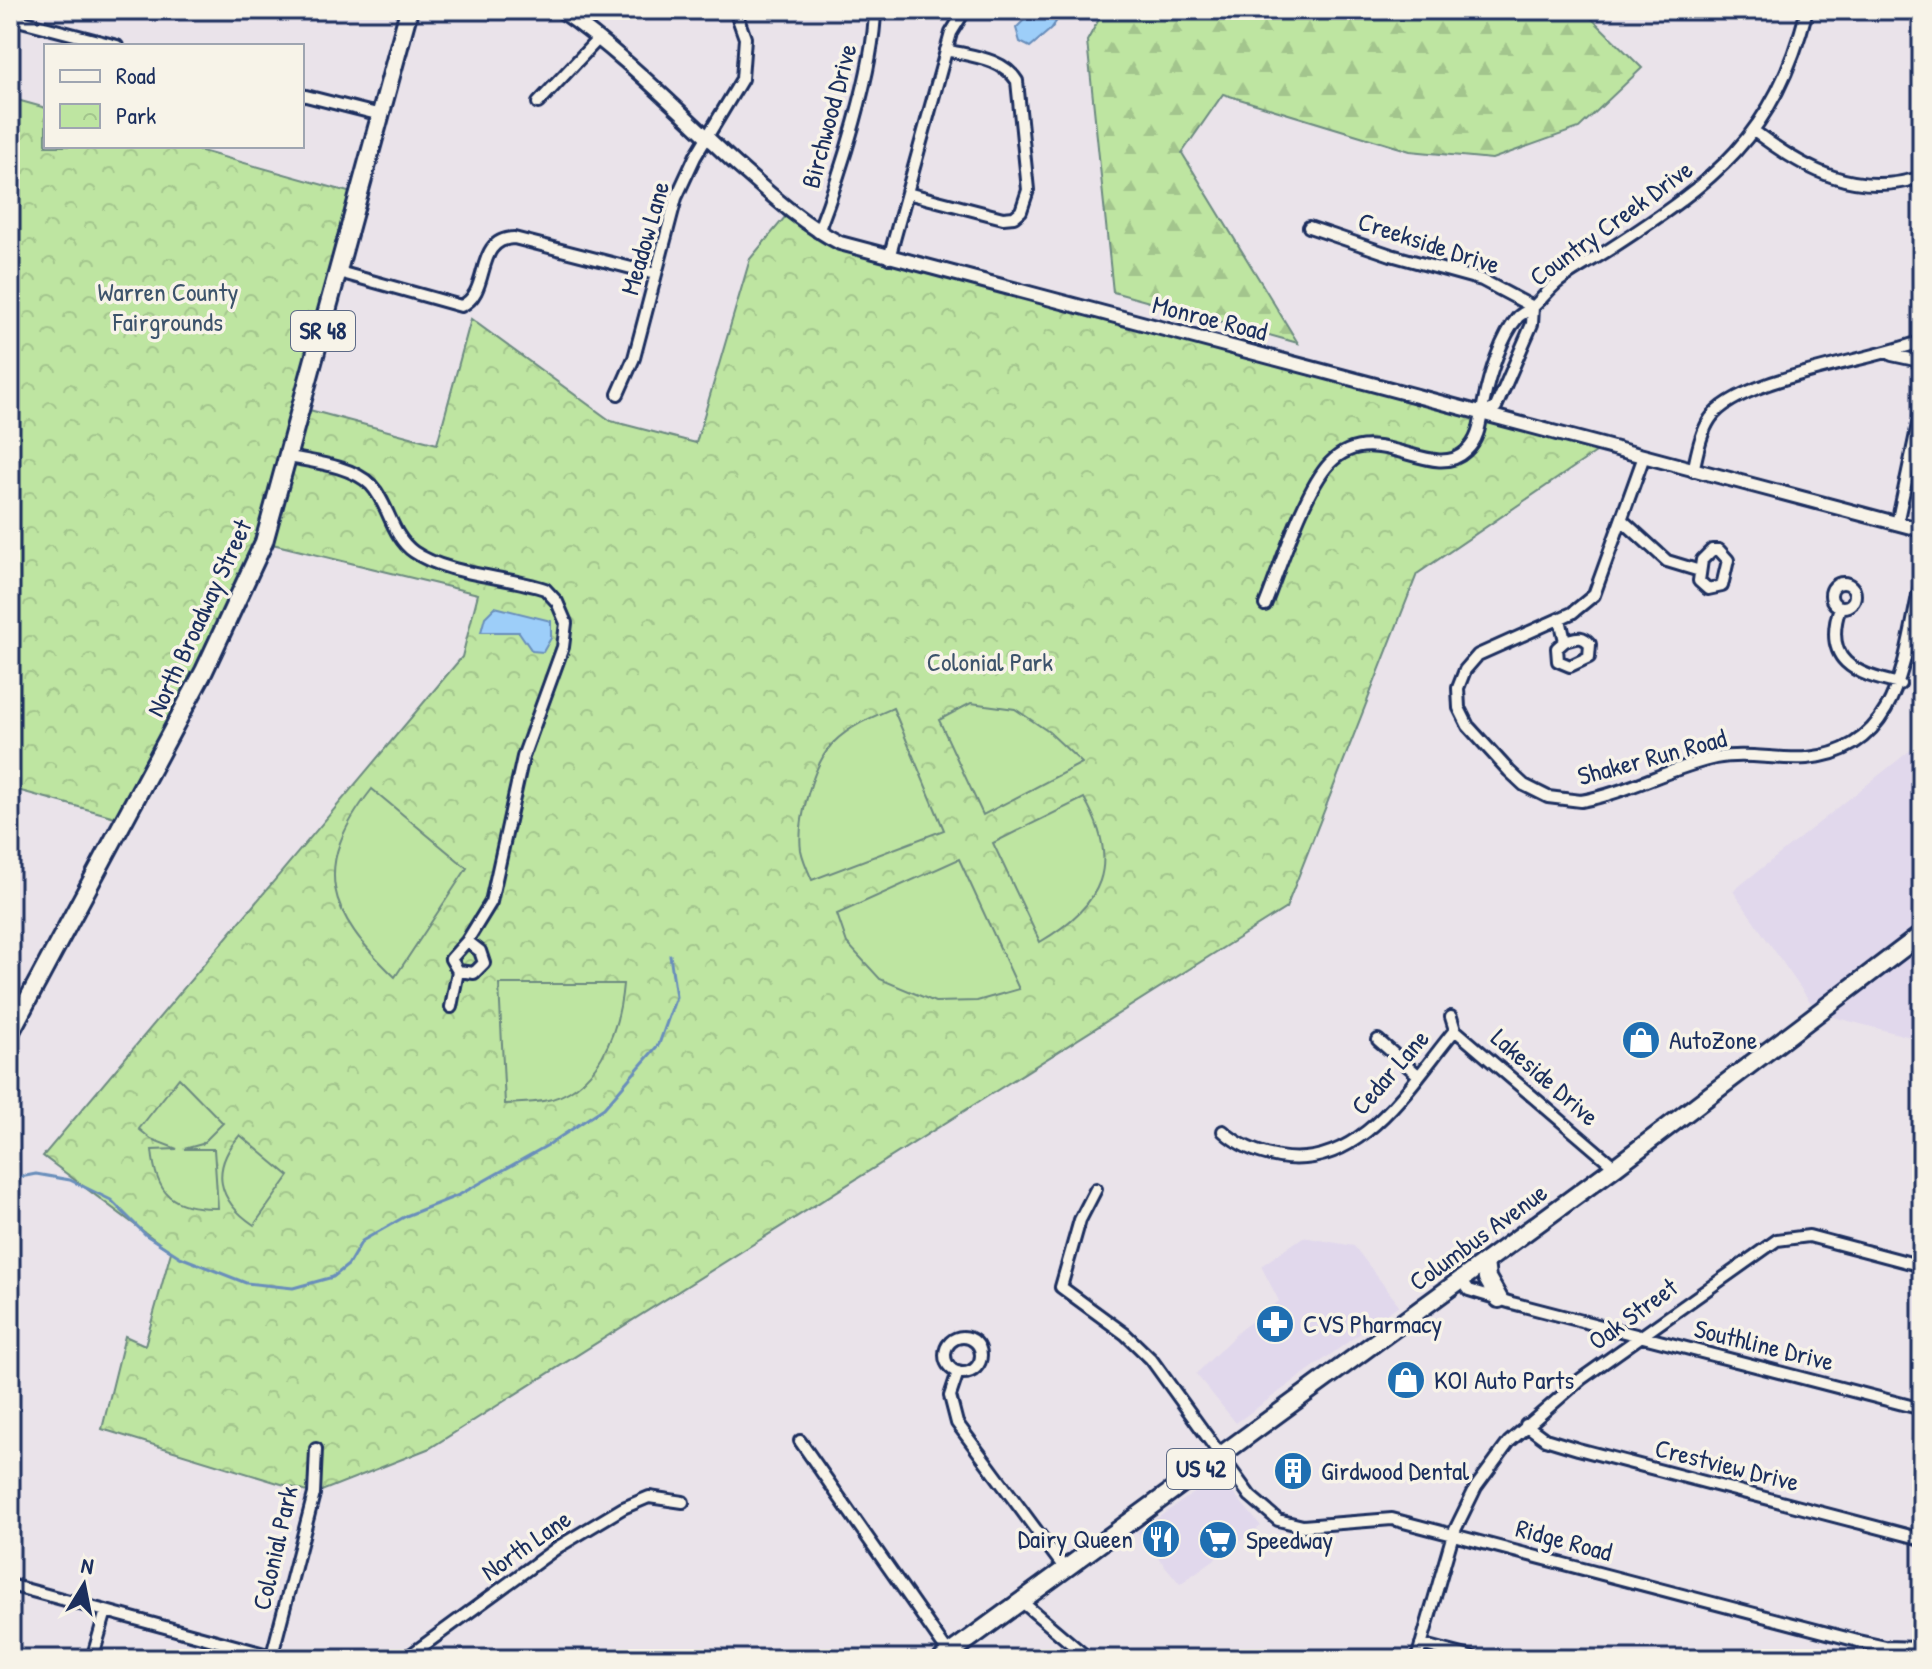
<svg xmlns="http://www.w3.org/2000/svg" width="1932" height="1669" viewBox="0 0 1932 1669" font-family="'Patrick Hand',sans-serif">
	<style>
		.built { fill: #e1d8ec }
		.forest { fill: url(#forest-firs); stroke: #6c8a80; stroke-width: 2 }
		.park { fill: url(#park-crowns); stroke: #6c8a80; stroke-width: 2 }
		.pitch { fill: #bee5a1; stroke: #6c8a80; stroke-width: 2 }
		.water { fill: #9dcef9; stroke: #698ebb; stroke-width: 2 }
		.lines { fill: none; stroke-linecap: round; stroke-linejoin: round }
		.stream { stroke: #698ebb; stroke-width: 3 }
		.minor-casing { stroke: #1b2f5e; stroke-width: 16 }
		.tertiary-casing { stroke: #1b2f5e; stroke-width: 18 }
		.primary-casing { stroke: #1b2f5e; stroke-width: 22 }
		.minor { stroke: #f7f3e8; stroke-width: 10 }
		.tertiary { stroke: #f7f3e8; stroke-width: 12 }
		.primary { stroke: #f7f3e8; stroke-width: 16 }
		.labels { text-anchor: middle; stroke-width: 7; stroke-linejoin: round; paint-order: stroke }
		.shield { fill: #f7f3e8; stroke: #5d6a87; stroke-width: 2 }
		.shield-label { font-size: 24px; font-weight: bold; fill: #1b2f5e }
		.street-label { font-size: 26px; fill: #1b2f5e; stroke: #f7f3e8 }
		.park-label { font-size: 26px; fill: #3c536b; stroke: #f7f3e8 }
		.poi-label { font-size: 26px; fill: #1b2f5e; stroke: #f7f3e8; text-anchor: start }
	</style>
	<defs>
		<pattern id="forest-firs" width="22" height="20" patternUnits="userSpaceOnUse" patternTransform="scale(2)"><rect width="22" height="20" fill="#bee5a1"/><path d="M5 1l3.5 6h-7zM16 11l3.5 6h-7z" fill="#a3c58d"/></pattern>
		<pattern id="park-crowns" width="20" height="18" patternUnits="userSpaceOnUse" patternTransform="scale(2)"><rect width="20" height="18" fill="#bee5a1"/><path d="M2 6a3 3 0 1 1 6 0M12 15a3 3 0 1 1 6 0" fill="none" stroke="#a3c58d"/></pattern>
	</defs>
	<rect width="100%" height="100%" fill="#eae3ea"/>
	<filter id="ink" filterUnits="userSpaceOnUse"><feTurbulence type="fractalNoise" baseFrequency=".0125" numOctaves="2"/><feDisplacementMap in="SourceGraphic" scale="16" xChannelSelector="R" yChannelSelector="G"/><feConvolveMatrix kernelMatrix="1 2 1 2 8 2 1 2 1" color-interpolation-filters="sRGB"/></filter>
	<g filter="url(#ink)">
		<path class="built" d="M1922 741V1040L1818 1013 1733 891Z
			M1303 1237 1354 1246 1399 1305 1236 1423 1196 1374 1240 1330 1279 1301 1261 1266Z
			M1210 1482 1229 1488 1261 1526 1180 1584 1137 1532Z"/>
		<path class="forest" d="M1104 10H1583L1642 68 1579 128 1492 159 1410 151 1223 94 1182 153 1298 343 1113 292 1087 41Z"/>
		<path class="park" d="M10 98 46 108V146H184L359 195 302 408 437 444 471 319 611 421 696 443 750 259 790 211 818 232 1602 448 1417 574 1286 908 430 1448 314 1494 102 1429 125 1336 145 1345 171 1252 43 1156 462 657 478 594 264 542 126 820 10 788Z"/>
		<path class="pitch" d="M971 703 1015 709 1049 732 1082 763 983 815 939 720Z
			M893 708 944 830 812 880C808 871 803 860 801 850 797 822 813 764 833 743 850 726 872 717 893 708Z
			M372 789 467 868 395 977C328 912 310 868 372 789Z
			M1084 798C1122 864 1103 905 1040 942L993 843Z
			M959 859 1019 989 977 1001 935 1002 880 979 847 943 837 914Z
			M499 984H623C619 1032 597 1092 543 1101 531 1103 517 1103 505 1104Z
			M179 1078 223 1123 202 1144 184 1149H214L218 1208C172 1209 156 1195 152 1150L177 1149 151 1139 139 1129Z
			M240 1135 289 1176 254 1225C217 1200 210 1169 240 1135Z"/>
		<path class="water" d="M1034 10H1064L1051 29 1030 47 1020 42 1016 28Z
			M495 607 551 621V638L543 652 532 651 519 632H481L485 617Z"/>
		<g class="lines">
			<path class="stream" d="M10 1179 36 1174 70 1180 111 1200 146 1235 180 1257 246 1283 293 1288 333 1277 348 1265 362 1241 406 1216 459 1195 548 1145 604 1108 659 1044 676 997 670 955"/>
			<defs>
				<path id="minor" d="M10 18 117 46
					M302 95 381 115
					M538 103 598 39
					M1754 131C1805 170 1856 198 1922 177
					M907 193 1003 218 1014 217 1021 211 1028 190 1017 81C1003 58 970 56 946 50
					M1309 227 1391 255 1482 280 1533 307
					M818 232C840 175 874 69 875 10
					M889 258 951 33 965 10
					M339 272 461 306C492 293 473 239 514 238L655 274
					M1892 355 1915 360 1922 368
					M618 394 634 358 676 198 695 157 742 79 745 38 735 10
					M1484 415 1496 407 1532 324 1533 307
					M289 457C314 462 352 466 371 485 389 504 391 536 414 552 447 575 506 576 545 589L557 602 566 623 563 647 523 757 491 902 467 941 451 959 458 971 474 973 484 963 480 951 467 941
					M1643 459 1594 595 1572 613 1478 655 1465 670 1458 688 1459 708 1468 726 1509 771 1524 785 1548 797 1581 801C1627 793 1669 768 1715 758 1746 752 1776 760 1807 758 1904 750 1904 650 1922 578
					M1693 471C1697 455 1700 434 1710 419 1736 378 1872 361 1922 341
					M1622 520 1667 561 1700 571
					M1897 524 1922 405
					M1712 550H1719L1728 560 1722 586 1708 589 1699 581 1702 560Z
					M1831 595a12 12 0 1 1 24 0a12 12 0 1 1-24 0Z
					M1265 605C1280 568 1304 490 1330 463 1375 417 1432 484 1466 451 1481 437 1480 419 1484 401 1489 376 1501 337 1518 317 1522 313 1529 311 1533 307 1542 299 1549 289 1559 281 1575 269 1593 260 1610 249 1715 181 1774 137 1807 10
					M1840 607C1822 661 1854 674 1900 684
					M1560 619 1565 641 1557 648 1558 661 1570 666 1589 657 1590 644C1582 634 1576 638 1565 641
					M451 1007 458 971
					M1451 1017 1455 1030 1615 1167
					M1378 1040 1418 1075
					M1223 1131C1239 1146 1257 1153 1279 1157 1361 1171 1410 1084 1455 1030
					M1096 1189 1080 1220 1061 1287 1125 1334 1151 1359 1250 1496 1278 1520 1303 1526 1392 1519 1858 1641 1885 1647 1922 1648
					M1461 1279 1469 1290 1512 1303 1922 1409
					M945 1355a18 18 0 1 1 36 0a18 18 0 1 1-36 0Z
					M958 1372 950 1396 957 1423 1065 1569
					M1526 1425 1545 1439 1578 1449 1922 1539
					M800 1441 949 1654
					M10 1585 283 1659
					M1021 1601 1089 1659
					M1421 1644 1478 1659
					M92 1659 106 1611
					M271 1659 314 1494 316 1449
					M405 1659 558 1547 623 1508 649 1497 683 1502
					M1417 1659 1453 1534 1476 1487 1509 1442 1581 1379 1777 1240 1809 1236 1922 1266
					M1911 1659 1922 1655"/>
				<path id="tertiary" d="M560 10C624 54 680 113 737 165 770 194 801 223 840 243L1922 530"/>
				<path id="primary" d="M10 1033 204 671 264 542 409 10
					M1485 1262 1487 1278 1499 1299
					M942 1659 1615 1167 1922 934"/>
			</defs>
			<use href="#minor" class="minor-casing"/>
			<use href="#tertiary" class="tertiary-casing"/>
			<use href="#primary" class="primary-casing"/>
			<use href="#minor" class="minor"/>
			<use href="#tertiary" class="tertiary"/>
			<use href="#primary" class="primary"/>
		</g>
	</g>
	<defs>
		<symbol id="shop-disc" viewBox="-11 -11 22 22"><circle r="9.5" fill="#1f6fb2" stroke="#f7f3e8"/><path d="M-5-2.5h2.3a2.7 3.5 0 0 1 5.4 0H5L5.5 6h-11ZM-1.5-2.5h3a1.5 2.3 0 0 0-3 0Z" fill="#fff"/></symbol>
		<symbol id="pharmacy-disc" viewBox="-11 -11 22 22"><circle r="9.5" fill="#1f6fb2" stroke="#f7f3e8"/><path d="M-2-6h4v4h4v4h-4v4h-4v-4h-4v-4h4Z" fill="#fff"/></symbol>
		<symbol id="building-disc" viewBox="-11 -11 22 22"><circle r="9.5" fill="#1f6fb2" stroke="#f7f3e8"/><path d="M-4-6H4V6H1V3H-1V6H-4ZM-2.5-4.3h1.7v1.8h-1.7ZM.8-4.3h1.7v1.8H.8ZM-2.5-1h1.7V.8h-1.7ZM.8-1h1.7V.8H.8Z" fill="#fff"/></symbol>
		<symbol id="restaurant-disc" viewBox="-11 -11 22 22"><circle r="9.5" fill="#1f6fb2" stroke="#f7f3e8"/><path d="M-5-6h1v4h1v-4h1v4h1v-4h1v5L-1.5 .5V6h-2V.5L-5-1ZM5-6V6H3V1.5H1.5Q1.5-4 5-6Z" fill="#fff"/></symbol>
		<symbol id="supermarket-disc" viewBox="-11 -11 22 22"><circle r="9.5" fill="#1f6fb2" stroke="#f7f3e8"/><path d="M-6-5.5h2.5l.6 2H6L4.5 2H-2.5L-4.4-4H-6ZM-1.5 3.2a1.3 1.3 0 1 0 .1 0ZM3 3.2a1.3 1.3 0 1 0 .1 0Z" fill="#fff"/></symbol>
	</defs>
	<g fill-rule="evenodd">
		<use href="#shop-disc" x="1619" y="1018" width="44" height="44"/>
		<use href="#pharmacy-disc" x="1253" y="1302" width="44" height="44"/>
		<use href="#shop-disc" x="1384" y="1358" width="44" height="44"/>
		<use href="#building-disc" x="1271" y="1449" width="44" height="44"/>
		<use href="#restaurant-disc" x="1139" y="1517" width="44" height="44"/>
		<use href="#supermarket-disc" x="1196" y="1518" width="44" height="44"/>
	</g>
	<g class="labels">
		<g class="shield">
			<rect x="291" y="311" width="64" height="40" rx="6"/>
			<rect x="1167" y="1449" width="68" height="40" rx="6"/>
		</g>
		<g class="shield-label">
			<text x="323" y="339">SR 48</text>
			<text x="1201" y="1477">US 42</text>
		</g>
		<g class="street-label">
			<text transform="translate(829 116) rotate(-75)" y="9">Birchwood Drive</text>
			<text transform="translate(1611 223) rotate(-36)" y="9">Country Creek Drive</text>
			<text transform="translate(645 238) rotate(-74)" y="9">Meadow Lane</text>
			<text transform="translate(1429 243) rotate(18)" y="9">Creekside Drive</text>
			<text transform="translate(1210 318) rotate(14)" y="9">Monroe Road</text>
			<text transform="translate(199 618) rotate(-65)" y="9">North Broadway Street</text>
			<text transform="translate(1652 757) rotate(-15)" y="9">Shaker Run Road</text>
			<text transform="translate(1390 1072) rotate(-49)" y="9">Cedar Lane</text>
			<text transform="translate(1545 1077) rotate(41)" y="9">Lakeside Drive</text>
			<text transform="translate(1478 1237) rotate(-36)" y="9">Columbus Avenue</text>
			<text transform="translate(1633 1314) rotate(-36)" y="9">Oak Street</text>
			<text transform="translate(1764 1345) rotate(14)" y="9">Southline Drive</text>
			<text transform="translate(1727 1465) rotate(14)" y="9">Crestview Drive</text>
			<text transform="translate(1564 1540) rotate(15)" y="9">Ridge Road</text>
			<text transform="translate(526 1545) rotate(-35)" y="9">North Lane</text>
			<text transform="translate(275 1548) rotate(-77)" y="9">Colonial Park</text>
		</g>
		<g class="park-label">
			<text x="168" y="301">Warren County<tspan x="168" dy="30">Fairgrounds</tspan></text>
			<text x="990" y="671">Colonial Park</text>
		</g>
		<g class="poi-label">
			<text x="1669" y="1049">AutoZone</text>
			<text x="1303" y="1333">CVS Pharmacy</text>
			<text x="1434" y="1389">KOI Auto Parts</text>
			<text x="1321" y="1480">Girdwood Dental</text>
			<text x="1133" y="1548" text-anchor="end">Dairy Queen</text>
			<text x="1246" y="1549">Speedway</text>
		</g>
	</g>
	<rect width="1932" height="1669" fill="none" stroke="#f7f3e8" stroke-width="40"/>
	<rect x="20" y="20" width="1892" height="1629" fill="none" stroke="#1b2f5e" stroke-width="3" filter="url(#ink)"/>
	<rect x="44" y="44" width="260" height="104" fill="#f7f3e8" stroke="#9fa5b1" stroke-width="2"/>
	<rect x="60" y="70" width="40" height="12" fill="#f7f3e8" stroke="#9fa5b1" stroke-width="2"/>
	<text x="116" y="84" font-size="24" fill="#1b2f5e">Road</text>
	<rect x="60" y="104" width="40" height="24" fill="url(#park-crowns)" stroke="#9fa5b1" stroke-width="2"/>
	<text x="116" y="124" font-size="24" fill="#1b2f5e">Park</text>
	<g transform="translate(84 1585) rotate(10)" stroke="#f7f3e8" stroke-width="6" paint-order="stroke">
	<path d="M0-6L14 30L0 20L-14 30Z" fill="#1b2f5e"/>
	<text y="-12" font-size="22" font-weight="bold" text-anchor="middle" fill="#1b2f5e">N</text>
	</g>
</svg>
